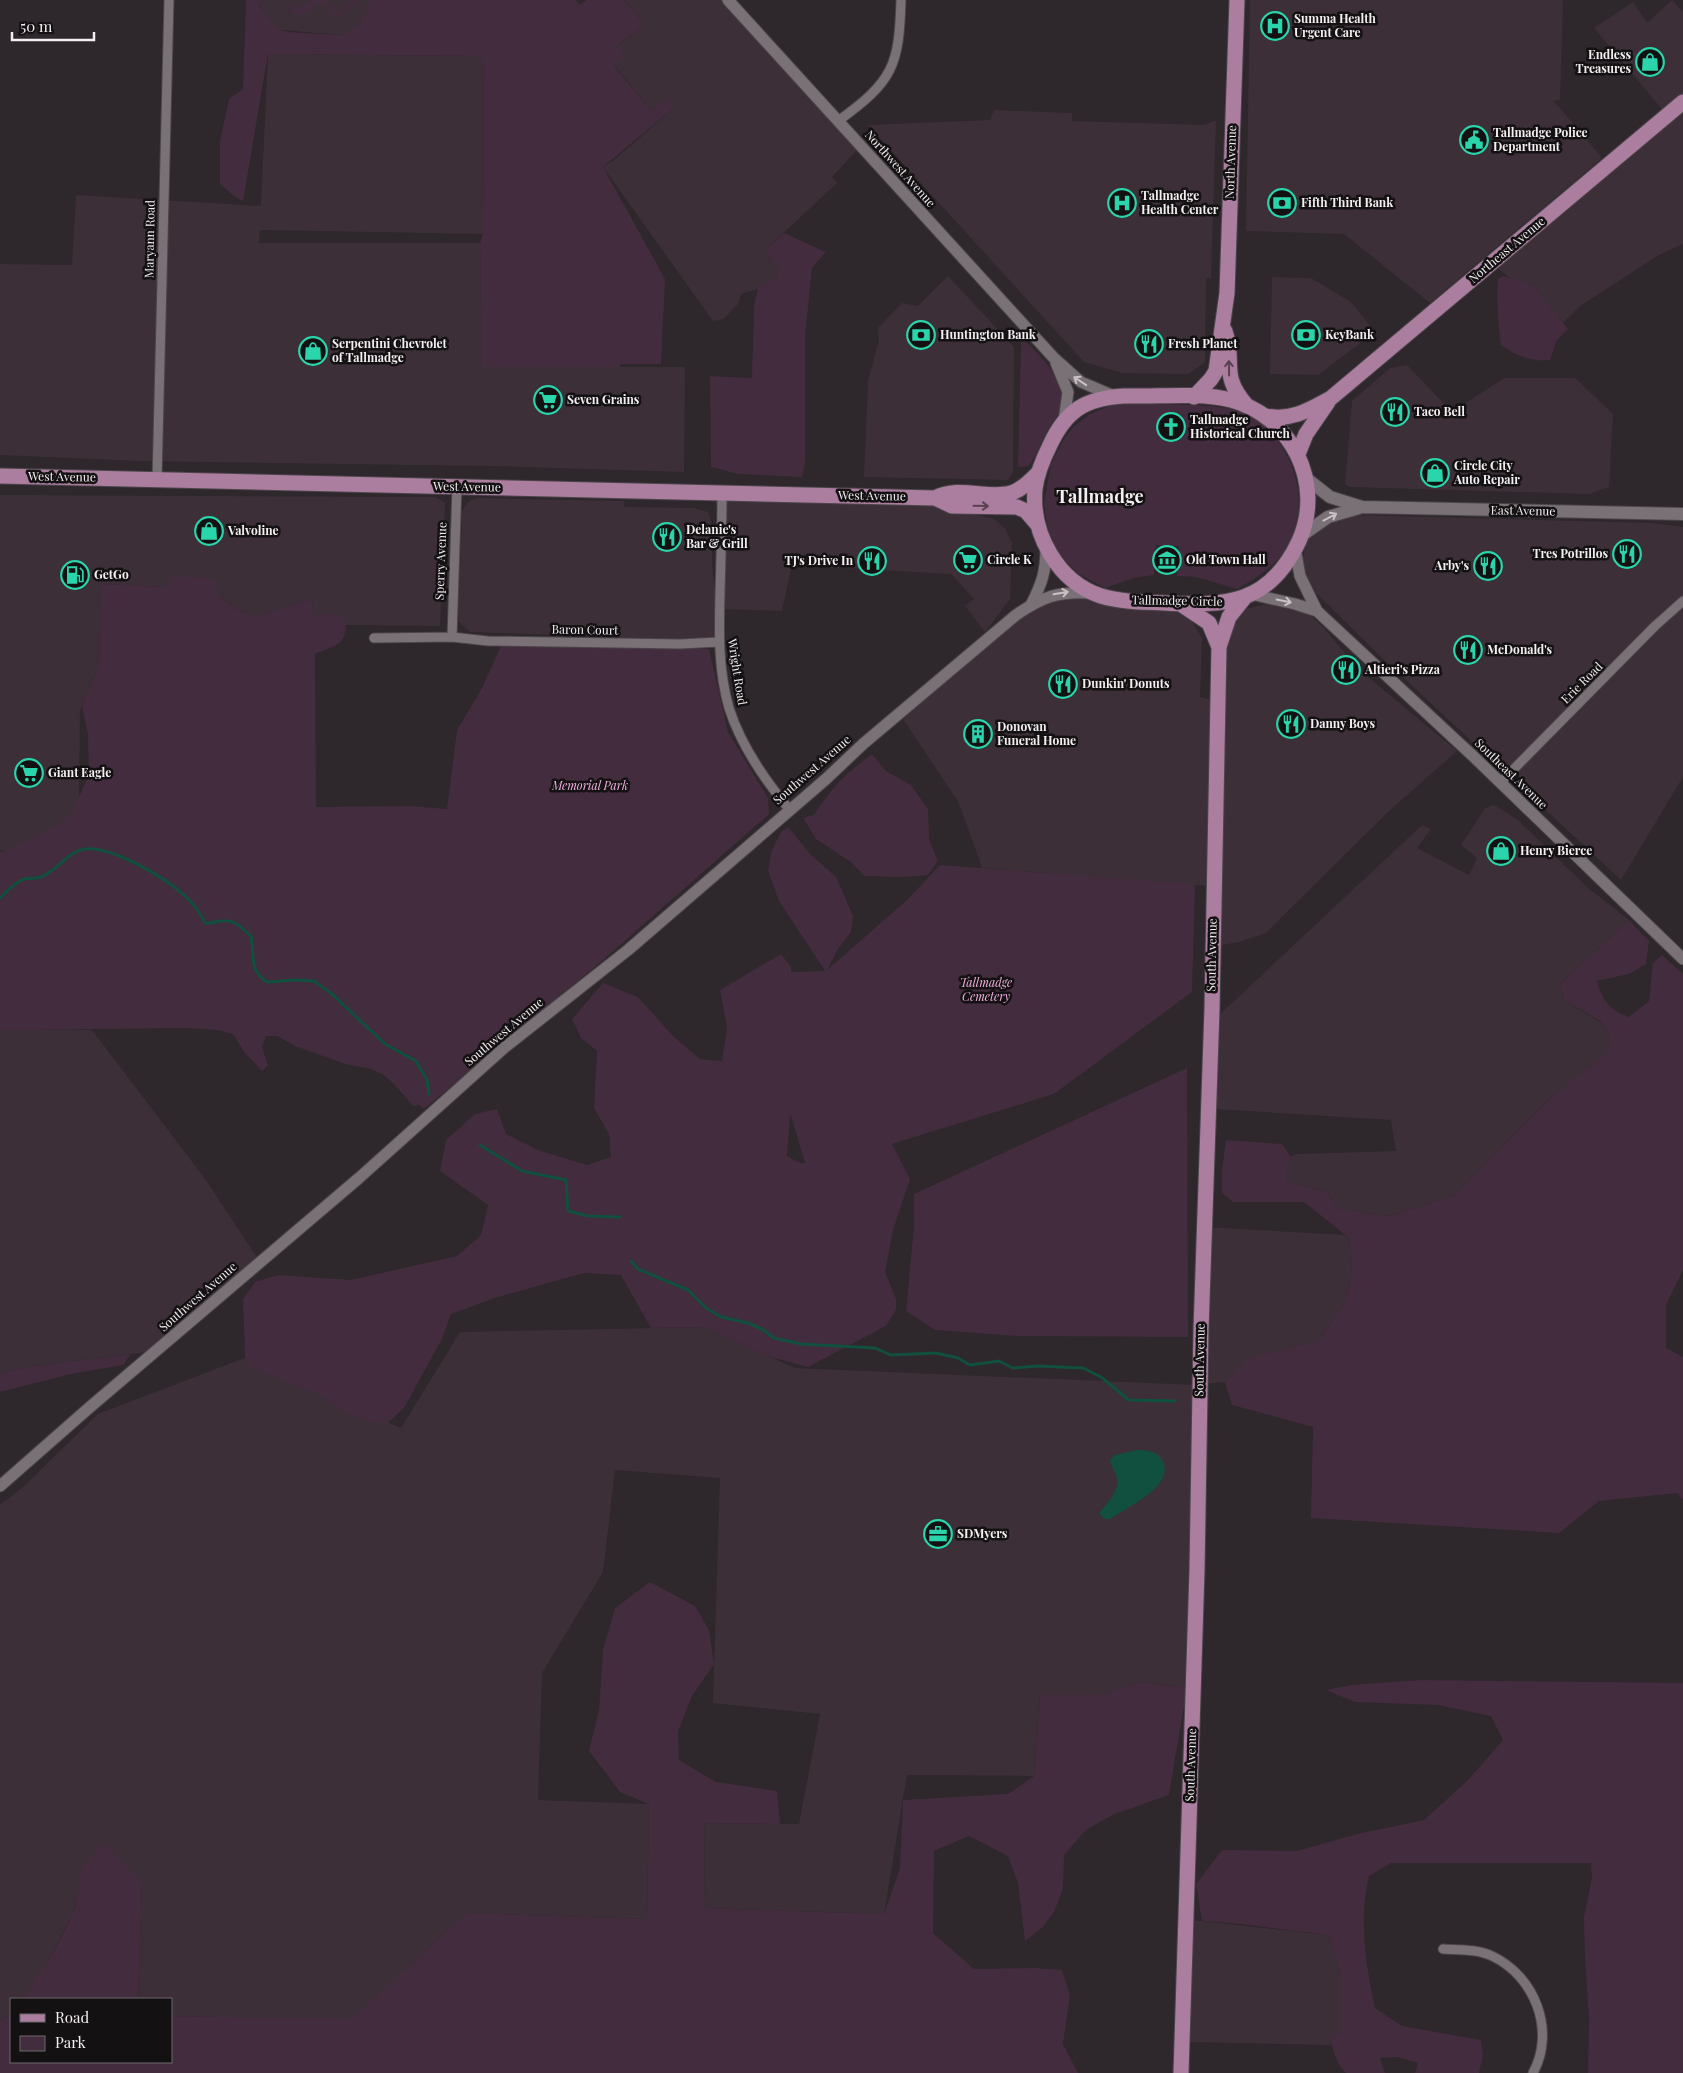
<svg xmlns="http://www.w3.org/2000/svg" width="1683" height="2073" viewBox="0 0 1683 2073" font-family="'Playfair Display',serif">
<rect width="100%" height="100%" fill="#2e272c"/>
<path fill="#3c2f38" d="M265,0H465L341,35L281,30L271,21L259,5Z
M624,0H723L858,149L832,177L837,183L764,251L779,267L776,277L757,289L741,294L738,304L723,319L713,321L603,167L614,160L675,107L652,111L614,65L616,47L645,25Z
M1250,0H1563L1560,100L1554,101L1602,158L1430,303L1344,234L1246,231Z
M1672,0L1683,12V98L1665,113L1594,28L1633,2L1647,23Z
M268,54L476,56L484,62L483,234L260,230L259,243H480L482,367H685L684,472L490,466L140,461L0,455V264L72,265L76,195L261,206Z
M994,110L1072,113V121L1204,125L1216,120L1211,278H1206L1205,362L1189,374L1122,373L1084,362L868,125L990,120Z
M1683,110V244L1659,255L1580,306L1563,323L1534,285L1509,278L1498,268Z
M948,276L1014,347L1013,472L1008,480L864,477L868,381L879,340L878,328L902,303L918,306Z
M1272,277L1311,278L1351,302L1375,332L1318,375L1270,374Z
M1407,365L1452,412L1504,378H1575L1613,414L1609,487L1589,494L1350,487L1345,484L1352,401L1390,368Z
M722,493L905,497L994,519L1005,528L1012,543L1010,599L985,632L965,606L974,599L951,574L792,565L782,611L720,609Z
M0,495L435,497L445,503L440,626L346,625V618L314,616L312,599L256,616L237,610L217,593L214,579L165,587L101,584L100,663L80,711L79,801L69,825L13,850H0Z
M477,498L624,501V507L694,508L708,512L712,524V563L719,642L618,643V637L470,632L458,621L462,512L465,506L471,500Z
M1357,515L1651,523L1683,527V777L1621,880L1379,655L1316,593L1306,576L1302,562L1306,542L1317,529L1335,517Z
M1092,596L1187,614L1202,638L1200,697L1211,700L1209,886L982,868L959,803L903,719L1013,623L1052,597Z
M1267,604L1309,614L1324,628L1350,659L1367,676L1457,751L1388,812L1266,933L1239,942L1217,946L1227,632L1240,610Z
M1494,805L1518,820L1587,887L1629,920L1560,984L1564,1000L1602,1023L1611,1040L1606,1054L1550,1098L1455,1195L1389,1216L1340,1209L1327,1192L1286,1181L1291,1157L1296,1154L1396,1151L1391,1120L1216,1109L1218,1016L1422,825L1431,829L1417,848L1469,875L1477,858L1461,845L1485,808Z
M28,1029L92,1030L206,1180L260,1262L156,1351L25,1367L0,1374V1030Z
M1207,1227L1345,1235L1349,1238L1352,1269L1347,1299L1318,1341L1250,1358L1225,1382L1204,1384Z
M705,1327L795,1368L1196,1385L1187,1688L1141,1682L1099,1695H1040L1034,1776L907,1775L884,1914L705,1908L704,1823L799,1824L820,1714L713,1703L720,1478L615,1470L603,1572L542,1673L538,1800L649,1804L647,1919L466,1913L352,2020L171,2016V1999H138L142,1882L81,1874L79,1891L73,1913L42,1973L22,1999H11V2013L0,2022V1505L24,1486L98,1414L247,1357L401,1428L460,1332Z
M1191,1920L1329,1935L1341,1975V2032L1331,2035V2045L1186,2042Z"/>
<path fill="#432c3d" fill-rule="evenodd" d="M246,0H265L259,5L271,21L281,30L289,32L341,35L358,25L367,12L365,7L373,0H576L580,5L586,0H624L645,25L617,46L625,56L614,66L652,111L667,98L675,107L603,167L665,279L661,364H620V367H482L480,243L483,234L484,62L476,56L268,54L243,201L235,197L220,184V141L229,99L243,89Z
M312,0H326L339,13L353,0H359L342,15H329L328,4H314L313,8L306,14H294L290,11L292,6L296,5L304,7Z
M784,233L826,252L812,268L805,337V462L802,477L738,474L711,467L710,376L752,378L754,306L758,288L776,277L779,268L764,251Z
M1503,276L1534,285L1568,329L1557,340L1550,360C1532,362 1516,356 1501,345C1498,323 1496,302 1498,279Z
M1018,333C1036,353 1073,382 1061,412C1058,417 1052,422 1049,428C1042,440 1038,453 1029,466L1018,467L1021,343L1013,335Z
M1115,404C1145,405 1223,401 1247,414C1296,440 1317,512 1280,557C1268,571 1253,580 1237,589L1196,577L1177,576L1179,546L1156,545L1154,575L1134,578L1105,588L1079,574L1056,552L1047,525L1044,503L1051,464L1064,439L1073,427L1090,414Z
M172,576L215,579L217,593L237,610L256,616L312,599L314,616L331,613L346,618C347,645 338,645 315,654L316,807L411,806L447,809L457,730L481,690L501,646L684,648L709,649L728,732L768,798L769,814L603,960L424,1109L419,1105L413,1106L392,1082L382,1074L371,1069L345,1064L295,1046L277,1036H266L262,1047L268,1065L262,1071L245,1053L233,1034L217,1030L189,1028L0,1030V852L30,840L70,816L89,775L88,735L82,706L100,663L101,584L165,587Z
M872,754L886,771L911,785L928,809L929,839L938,861L928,875L903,877L864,876L852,863L816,839L803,818L814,815C831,788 846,773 872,754Z
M788,827L812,856L836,877L853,916L851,932L838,949L827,970L907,900L940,865L1195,884L1192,992L1054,1094L892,1144L910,1179L893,1230L885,1272L896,1299V1310L886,1326L808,1367L767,1356L705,1327L651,1328L621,1275L584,1273L495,1298L451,1314L442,1339L404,1408L389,1422H375L346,1413L320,1395L248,1366L245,1356L243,1299L255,1282L278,1275L351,1280L457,1256L481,1235L488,1205L440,1171L446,1140L475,1114L497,1109L506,1134L538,1150L587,1165L611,1157L609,1134L594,1108L597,1051L581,1038L572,1019L603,983L638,997L673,1036L700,1059L722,1061L727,1028L720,990L781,954L791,967V972L825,971L779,901L768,871L771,852L781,832ZM790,1116H791L805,1163H800L787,1156Z
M1629,920L1649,941L1646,964L1629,974L1597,981C1602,1000 1611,1011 1629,1017L1649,1001L1653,963L1662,955L1683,974V1270L1666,1305V1348L1683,1357V1500L1677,1493L1599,1501L1559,1533L1311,1518L1313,1427L1232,1405L1225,1382L1249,1358L1318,1341L1347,1299L1352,1269L1349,1238L1304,1202H1233L1222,1193V1170L1226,1140L1282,1144L1291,1157L1286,1181L1327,1192L1340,1209L1389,1216L1455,1195L1550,1098L1605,1054L1611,1040L1602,1022L1564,1000L1560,984Z
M1187,1068L1188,1337L1018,1336L935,1330L906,1311L914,1226V1194Z
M131,1354L123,1365L71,1374L0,1392V1374L25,1367Z
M650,1582L695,1606L709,1630L714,1664L692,1696L678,1731L679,1760L716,1782L777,1791L780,1824L704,1823L705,1908L884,1914L900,1868L903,1800L1008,1794L1034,1776L1040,1695H1099L1141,1682L1187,1688L1169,1795L1112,1815L1086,1830L1064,1855L1063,1889L1054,1912L1043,1927L1025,1941L1018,1883L1008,1856L969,1836L934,1851L933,1933L974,1969L1036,1968L1062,1970L1070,1995L1063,2044L1078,2073H0V2022L11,2013V2062H171V2016L352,2019L466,1913L647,1919L649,1804L620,1792L589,1751L599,1710L603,1650L615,1608Z
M1421,1680L1683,1683V2073H1588L1589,2019L1585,1961L1584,1917L1592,1877L1591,1863H1391L1369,1876C1358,1920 1366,1965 1375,2008L1402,2026L1481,2040L1483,2055L1479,2073H1415L1418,2063L1397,2057L1380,2058L1385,2073H1346C1336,2063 1331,2049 1331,2035L1341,2032V1975L1329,1935L1240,1924L1202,1921L1196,1884L1222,1850L1297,1851L1357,1834L1424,1820L1467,1781L1503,1740L1491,1716L1437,1705L1355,1702L1326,1690L1351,1685Z
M105,1843L142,1882L138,1999H22C42,1973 58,1945 72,1915C79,1901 77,1886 81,1874C85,1861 96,1852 105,1843Z"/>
<path fill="#114f3f" d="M1137,1450C1148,1450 1158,1451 1163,1462C1175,1486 1126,1508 1110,1519H1105L1100,1515V1512C1107,1504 1119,1490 1117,1479C1116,1472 1111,1467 1110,1460L1115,1455Z"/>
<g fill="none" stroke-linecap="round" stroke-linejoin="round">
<path stroke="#114f3f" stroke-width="3" d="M0,898C7,892 16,881 24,879C30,878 38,879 43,876C58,870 68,851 85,849C112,846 164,877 184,895C193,903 200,912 205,923C211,924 215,921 222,921C234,919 242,928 251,936C255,956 248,969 267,982L295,980L314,981L332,994L385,1044L416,1061L427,1080L429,1094
M480,1145L522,1171L566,1180L568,1211L588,1216L620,1217
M631,1261L638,1269L688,1290L706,1308L721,1317L748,1323L762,1329L774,1338L801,1344L875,1348L891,1355L936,1353L958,1358L970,1365L999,1361L1013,1368L1037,1366L1083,1368L1101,1377L1129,1400L1175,1401"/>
<defs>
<path id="minor" d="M838,121C893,81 899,67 901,0
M157,479L169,0
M722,493C722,526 721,559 720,592C719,631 718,670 729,708C741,746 764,779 789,809
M452,637L457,486
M374,638L452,637L488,641L680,644L719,642
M1500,783L1655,626L1683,601
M1443,1949C1459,1950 1477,1949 1492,1956C1535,1976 1556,2031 1533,2073"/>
<path id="tertiary" d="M728,0L1053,357L1081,382L1114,396
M1056,363L1068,392L1064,421
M1295,548L1300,576L1317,611
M1251,594L1295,604L1317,611L1474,757L1683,959
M1031,605C1042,583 1046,572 1046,547
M0,1486L90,1407L359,1178L504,1048L628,950L826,779L863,744L1016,615C1042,597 1058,591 1090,593"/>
<path id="secondary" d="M1306,478L1330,497L1362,507L1683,514
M1301,536L1328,517L1359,508"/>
<path id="primary" d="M1225,331C1236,364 1219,374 1247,406
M1124,396C1157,397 1199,392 1231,400C1291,416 1325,483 1299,541C1269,605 1226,606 1164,603C1143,602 1121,602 1101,596C1058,582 1031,534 1035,489C1037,473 1043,459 1050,445C1066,410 1086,398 1124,396Z
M1194,397L1211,379L1216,371L1227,293L1237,0
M1266,416C1292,421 1309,410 1331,398L1683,102
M1298,454L1306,434L1328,402
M0,476L935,498C959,485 988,500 1011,493C1022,490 1031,480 1039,472
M935,498L952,506L1017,507L1026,511L1038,525
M1182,605L1209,623L1219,647
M1181,2073L1197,1570L1201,1330L1212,1009L1219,647L1229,617L1245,597"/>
</defs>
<use href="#minor" stroke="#4b454a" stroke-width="11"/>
<use href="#tertiary" stroke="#4b454a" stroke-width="13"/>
<use href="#secondary" stroke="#4b454a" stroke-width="14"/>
<use href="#primary" stroke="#4b454a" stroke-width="17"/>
<use href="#minor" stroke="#7a7177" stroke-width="9"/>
<use href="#tertiary" stroke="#7a7177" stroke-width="11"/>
<use href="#secondary" stroke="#7a7177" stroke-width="12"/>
<use href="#primary" stroke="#ab7d9f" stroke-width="15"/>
</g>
<defs><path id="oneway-shaft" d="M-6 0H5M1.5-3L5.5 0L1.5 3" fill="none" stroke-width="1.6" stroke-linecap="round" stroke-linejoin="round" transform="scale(1.25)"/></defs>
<g stroke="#584252">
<use href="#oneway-shaft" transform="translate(1229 368) rotate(-91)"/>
<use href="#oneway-shaft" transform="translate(981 506) rotate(1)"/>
</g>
<g stroke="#c9c2c6">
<use href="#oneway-shaft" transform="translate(1080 381) rotate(-146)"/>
<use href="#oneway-shaft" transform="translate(1330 517) rotate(-28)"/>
<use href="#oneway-shaft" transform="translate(1061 593) rotate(-10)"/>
<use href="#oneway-shaft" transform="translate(1284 601) rotate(11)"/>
</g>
<defs>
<symbol id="hospital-ring" viewBox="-11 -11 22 22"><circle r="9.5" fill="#141113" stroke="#2ad5ac" stroke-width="1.5"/><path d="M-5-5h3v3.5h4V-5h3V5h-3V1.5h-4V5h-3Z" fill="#2ad5ac"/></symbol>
<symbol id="shop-ring" viewBox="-11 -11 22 22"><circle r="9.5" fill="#141113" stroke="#2ad5ac" stroke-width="1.5"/><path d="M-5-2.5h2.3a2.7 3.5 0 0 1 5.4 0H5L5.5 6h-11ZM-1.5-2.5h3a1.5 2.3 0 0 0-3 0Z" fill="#2ad5ac"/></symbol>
<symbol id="civic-ring" viewBox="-11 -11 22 22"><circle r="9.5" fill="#141113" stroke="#2ad5ac" stroke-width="1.5"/><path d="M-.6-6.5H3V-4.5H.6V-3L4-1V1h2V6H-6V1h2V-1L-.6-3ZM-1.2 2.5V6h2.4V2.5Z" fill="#2ad5ac"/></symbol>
<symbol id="bank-ring" viewBox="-11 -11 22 22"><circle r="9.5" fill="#141113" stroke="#2ad5ac" stroke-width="1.5"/><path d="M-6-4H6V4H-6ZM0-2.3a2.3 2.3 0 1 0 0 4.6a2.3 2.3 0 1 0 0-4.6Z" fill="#2ad5ac"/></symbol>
<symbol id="restaurant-ring" viewBox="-11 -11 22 22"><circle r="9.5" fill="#141113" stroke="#2ad5ac" stroke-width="1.5"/><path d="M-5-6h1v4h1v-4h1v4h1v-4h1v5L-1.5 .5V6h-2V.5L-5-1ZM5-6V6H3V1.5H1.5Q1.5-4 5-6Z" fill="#2ad5ac"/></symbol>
<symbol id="supermarket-ring" viewBox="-11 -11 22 22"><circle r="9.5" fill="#141113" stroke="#2ad5ac" stroke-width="1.5"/><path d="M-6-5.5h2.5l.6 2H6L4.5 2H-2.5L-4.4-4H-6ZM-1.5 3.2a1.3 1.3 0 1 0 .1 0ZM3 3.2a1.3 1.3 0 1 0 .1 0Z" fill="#2ad5ac"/></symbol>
<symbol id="church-ring" viewBox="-11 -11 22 22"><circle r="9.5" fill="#141113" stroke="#2ad5ac" stroke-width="1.5"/><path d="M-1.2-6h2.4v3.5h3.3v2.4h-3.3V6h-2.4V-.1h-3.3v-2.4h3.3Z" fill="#2ad5ac"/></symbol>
<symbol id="museum-ring" viewBox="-11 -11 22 22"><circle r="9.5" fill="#141113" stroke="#2ad5ac" stroke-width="1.5"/><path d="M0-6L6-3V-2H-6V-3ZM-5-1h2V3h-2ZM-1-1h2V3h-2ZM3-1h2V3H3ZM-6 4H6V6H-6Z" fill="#2ad5ac"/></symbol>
<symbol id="fuel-ring" viewBox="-11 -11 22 22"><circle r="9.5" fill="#141113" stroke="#2ad5ac" stroke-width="1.5"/><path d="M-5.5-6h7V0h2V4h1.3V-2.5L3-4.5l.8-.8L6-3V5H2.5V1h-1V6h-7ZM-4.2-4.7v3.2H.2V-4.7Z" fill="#2ad5ac"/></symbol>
<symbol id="building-ring" viewBox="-11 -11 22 22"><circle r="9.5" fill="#141113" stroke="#2ad5ac" stroke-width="1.5"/><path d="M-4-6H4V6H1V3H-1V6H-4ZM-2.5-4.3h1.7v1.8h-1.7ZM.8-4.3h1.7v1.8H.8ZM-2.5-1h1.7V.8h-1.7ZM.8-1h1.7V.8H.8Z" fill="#2ad5ac"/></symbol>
<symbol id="office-ring" viewBox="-11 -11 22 22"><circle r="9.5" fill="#141113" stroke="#2ad5ac" stroke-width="1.5"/><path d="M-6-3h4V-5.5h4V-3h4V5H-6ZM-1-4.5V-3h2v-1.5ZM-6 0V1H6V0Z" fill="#2ad5ac"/></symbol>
</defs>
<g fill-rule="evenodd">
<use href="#hospital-ring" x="1259" y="10" width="32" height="32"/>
<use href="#shop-ring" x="1634" y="46" width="32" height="32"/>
<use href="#civic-ring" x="1458" y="124" width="32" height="32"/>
<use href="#hospital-ring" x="1106" y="187" width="32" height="32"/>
<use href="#bank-ring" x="1266" y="187" width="32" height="32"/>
<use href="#bank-ring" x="905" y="319" width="32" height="32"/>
<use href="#bank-ring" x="1290" y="319" width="32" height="32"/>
<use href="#restaurant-ring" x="1133" y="328" width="32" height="32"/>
<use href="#shop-ring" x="297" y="335" width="32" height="32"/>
<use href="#supermarket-ring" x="532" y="384" width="32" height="32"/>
<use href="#restaurant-ring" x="1379" y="396" width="32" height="32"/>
<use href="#church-ring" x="1155" y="411" width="32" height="32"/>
<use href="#shop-ring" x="1419" y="457" width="32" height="32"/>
<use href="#shop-ring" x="193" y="515" width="32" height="32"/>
<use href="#restaurant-ring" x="651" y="521" width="32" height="32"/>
<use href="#restaurant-ring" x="1611" y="538" width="32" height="32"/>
<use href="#supermarket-ring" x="952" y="544" width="32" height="32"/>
<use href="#museum-ring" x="1151" y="544" width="32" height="32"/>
<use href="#restaurant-ring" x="856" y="545" width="32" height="32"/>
<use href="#restaurant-ring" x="1472" y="550" width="32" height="32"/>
<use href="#fuel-ring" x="59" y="559" width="32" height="32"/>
<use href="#restaurant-ring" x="1452" y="634" width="32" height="32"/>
<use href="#restaurant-ring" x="1330" y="654" width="32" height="32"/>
<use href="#restaurant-ring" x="1047" y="668" width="32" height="32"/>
<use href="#restaurant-ring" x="1275" y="708" width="32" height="32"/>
<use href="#building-ring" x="962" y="718" width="32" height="32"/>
<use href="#supermarket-ring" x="13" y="757" width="32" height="32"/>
<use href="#shop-ring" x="1485" y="835" width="32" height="32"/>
<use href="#office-ring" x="922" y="1518" width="32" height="32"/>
</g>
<g text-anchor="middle" stroke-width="5" stroke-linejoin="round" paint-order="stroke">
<g font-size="12" font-weight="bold" fill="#f3eef1" stroke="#141113" text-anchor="start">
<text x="1294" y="23">Summa Health<tspan x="1294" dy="14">Urgent Care</tspan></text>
<text x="1631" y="59" text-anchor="end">Endless<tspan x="1631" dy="14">Treasures</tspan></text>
<text x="1493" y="137">Tallmadge Police<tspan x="1493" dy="14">Department</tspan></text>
<text x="1141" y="200">Tallmadge<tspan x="1141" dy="14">Health Center</tspan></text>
<text x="1301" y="207">Fifth Third Bank</text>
<text x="940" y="339">Huntington Bank</text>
<text x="1325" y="339">KeyBank</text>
<text x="332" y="348">Serpentini Chevrolet<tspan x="332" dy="14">of Tallmadge</tspan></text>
<text x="1168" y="348">Fresh Planet</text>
<text x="567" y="404">Seven Grains</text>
<text x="1414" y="416">Taco Bell</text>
<text x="1190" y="424">Tallmadge<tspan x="1190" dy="14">Historical Church</tspan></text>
<text x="1454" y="470">Circle City<tspan x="1454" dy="14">Auto Repair</tspan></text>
<text x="686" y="534">Delanie's<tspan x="686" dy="14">Bar &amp; Grill</tspan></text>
<text x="228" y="535">Valvoline</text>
<text x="1608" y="558" text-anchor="end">Tres Potrillos</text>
<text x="987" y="564">Circle K</text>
<text x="1186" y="564">Old Town Hall</text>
<text x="853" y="565" text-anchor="end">TJ's Drive In</text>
<text x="1469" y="570" text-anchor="end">Arby's</text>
<text x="94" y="579">GetGo</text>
<text x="1487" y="654">McDonald's</text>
<text x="1365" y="674">Altieri's Pizza</text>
<text x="1082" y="688">Dunkin' Donuts</text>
<text x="1310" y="728">Danny Boys</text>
<text x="997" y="731">Donovan<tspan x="997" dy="14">Funeral Home</tspan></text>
<text x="48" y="777">Giant Eagle</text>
<text x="1520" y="855">Henry Bierce</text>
<text x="957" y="1538">SDMyers</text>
</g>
<g font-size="12" fill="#f3eef1" stroke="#141113">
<text transform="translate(1231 162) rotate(-88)" y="4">North Avenue</text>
<text transform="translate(900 169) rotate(48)" y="4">Northwest Avenue</text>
<text transform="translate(150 239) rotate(-89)" y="4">Maryann Road</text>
<text transform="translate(1507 250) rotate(-40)" y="4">Northeast Avenue</text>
<text transform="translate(62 477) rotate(1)" y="4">West Avenue</text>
<text transform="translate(467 487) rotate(1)" y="4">West Avenue</text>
<text transform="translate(872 496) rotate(1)" y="4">West Avenue</text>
<text transform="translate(1523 511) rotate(1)" y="4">East Avenue</text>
<text transform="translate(441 561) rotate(-88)" y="4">Sperry Avenue</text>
<text transform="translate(1177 601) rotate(1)" y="4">Tallmadge Circle</text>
<text transform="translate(585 630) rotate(1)" y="4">Baron Court</text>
<text transform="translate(737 672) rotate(81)" y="4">Wright Road</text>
<text transform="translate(1582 683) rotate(-45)" y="4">Erie Road</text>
<text transform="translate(812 770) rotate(-41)" y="4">Southwest Avenue</text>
<text transform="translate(1511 774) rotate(44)" y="4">Southeast Avenue</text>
<text transform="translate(1212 955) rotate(-89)" y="4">South Avenue</text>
<text transform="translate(504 1032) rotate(-40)" y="4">Southwest Avenue</text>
<text transform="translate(198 1297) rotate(-41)" y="4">Southwest Avenue</text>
<text transform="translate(1200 1360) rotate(-89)" y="4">South Avenue</text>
<text transform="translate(1191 1765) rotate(-88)" y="4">South Avenue</text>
</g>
<g font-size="12" font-style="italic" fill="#efaede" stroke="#141113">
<text x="590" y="790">Memorial Park</text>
<text x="986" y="987">Tallmadge<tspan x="986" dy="14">Cemetery</tspan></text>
</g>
<g font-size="18" font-weight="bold" fill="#f3eef1" stroke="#141113">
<text x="1100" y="503">Tallmadge</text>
</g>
</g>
<rect x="10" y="1998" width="162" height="65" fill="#141113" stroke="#6d696c"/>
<rect x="20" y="2014" width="25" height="8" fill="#ab7d9f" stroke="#6d696c"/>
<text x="55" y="2023" font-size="15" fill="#f3eef1">Road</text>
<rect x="20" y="2036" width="25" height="15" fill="#432c3d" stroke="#6d696c"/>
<text x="55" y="2048" font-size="15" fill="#f3eef1">Park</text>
<path d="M12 32v8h82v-8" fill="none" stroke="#f3eef1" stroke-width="2.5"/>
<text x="20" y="32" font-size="15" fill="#f3eef1" stroke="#141113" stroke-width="4" paint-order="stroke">50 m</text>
</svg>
